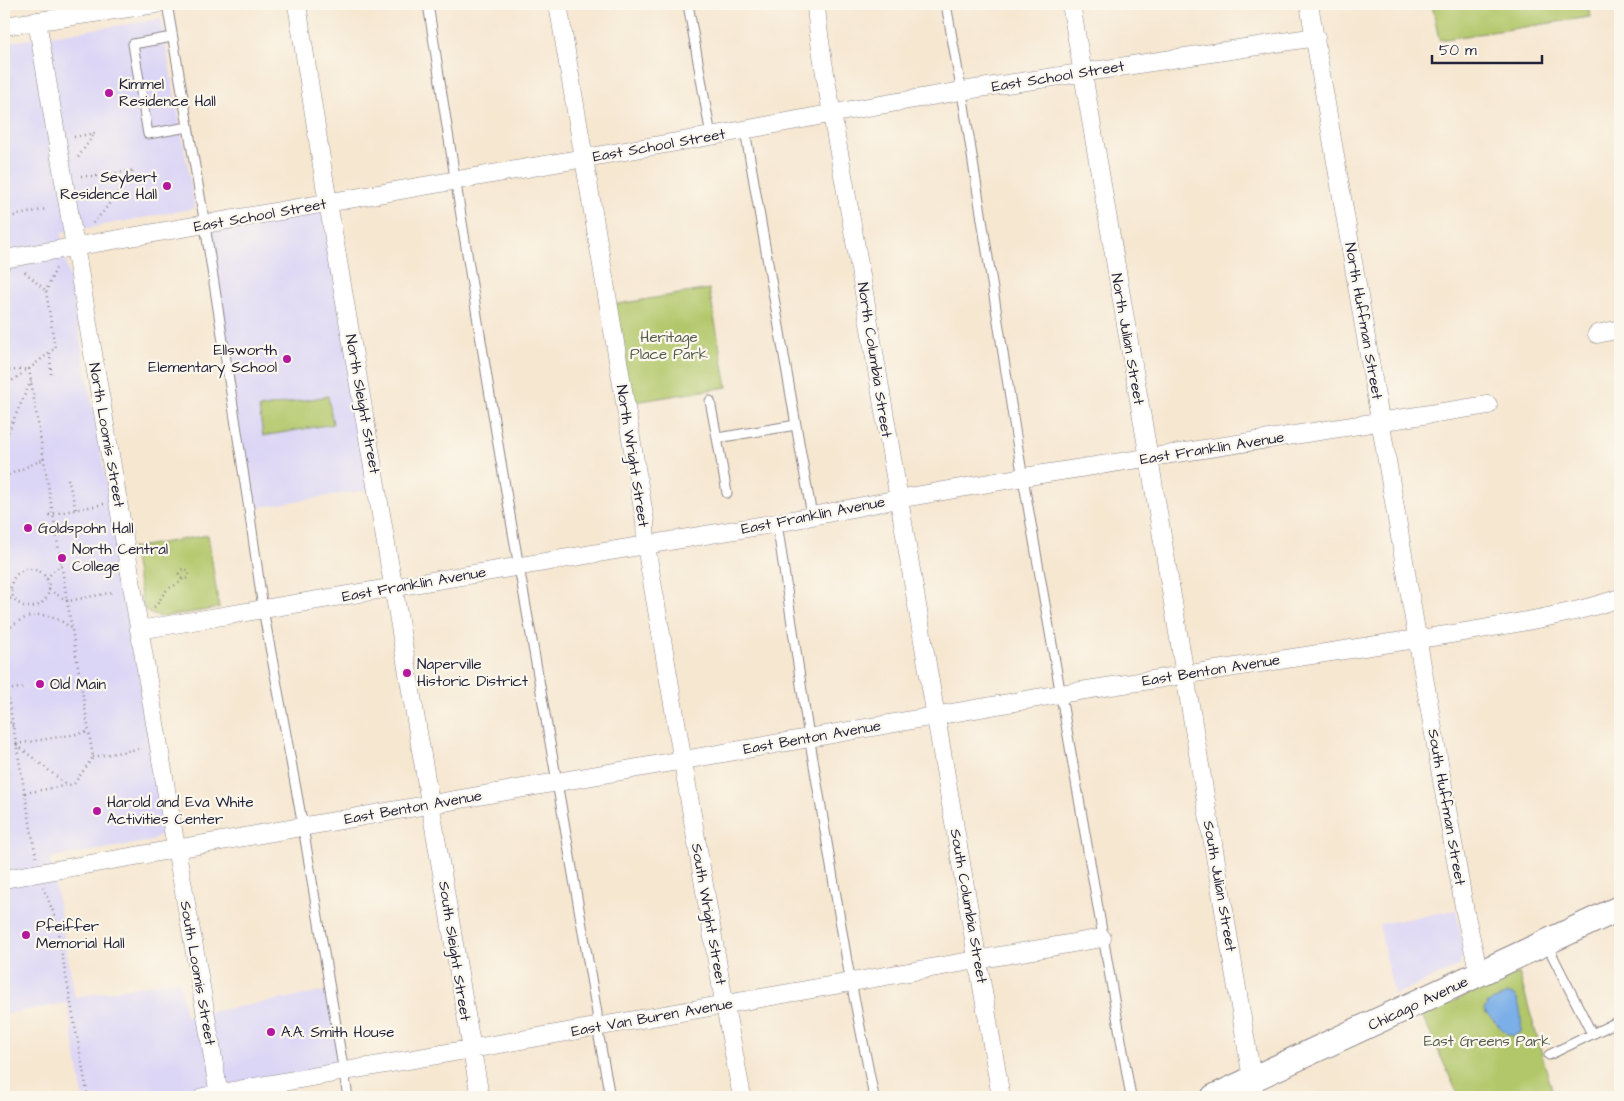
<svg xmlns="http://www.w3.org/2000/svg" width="1624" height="1101" viewBox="0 0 1624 1101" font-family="'Architects Daughter',sans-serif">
<rect width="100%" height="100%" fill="#fbf7ec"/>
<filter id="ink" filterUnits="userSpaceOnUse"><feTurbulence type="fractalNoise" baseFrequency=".02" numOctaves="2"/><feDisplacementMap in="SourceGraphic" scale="10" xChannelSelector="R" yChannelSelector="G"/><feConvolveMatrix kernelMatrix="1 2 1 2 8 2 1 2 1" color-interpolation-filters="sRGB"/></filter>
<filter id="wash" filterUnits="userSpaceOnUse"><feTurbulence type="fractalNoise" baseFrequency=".0096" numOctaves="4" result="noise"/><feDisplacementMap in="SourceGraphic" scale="20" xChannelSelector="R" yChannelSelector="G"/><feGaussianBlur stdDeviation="1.12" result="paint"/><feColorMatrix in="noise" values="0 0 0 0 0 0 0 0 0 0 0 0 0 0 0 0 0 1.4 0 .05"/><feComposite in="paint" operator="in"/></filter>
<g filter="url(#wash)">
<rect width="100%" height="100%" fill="#f6e7d1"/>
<path fill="#dcd6f6" d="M161,19L195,208L61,233L111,508L165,825L160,835L152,841L50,858L75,997L179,980L186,1016L328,991L341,1070L199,1097H83L67,1003L4,1014V43Z
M322,210L372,489L249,509L205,229Z
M1456,910L1464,950L1459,966L1394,995L1379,924Z"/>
<path fill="#b2c76b" stroke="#6a7453" d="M1432,4H1588L1590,17L1439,40Z
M709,289L727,387L629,403L612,305Z
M328,396L333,424L263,436L259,408Z
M208,535L219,608L162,617L148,613L143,606L132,548Z
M1519,973L1554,1097H1459L1422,1015Z"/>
<path fill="#7cafe8" stroke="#4f6892" d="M1508,994L1514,995C1521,1003 1522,1021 1521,1032L1513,1036L1506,1033L1486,1013L1484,1010L1488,1003Z"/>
</g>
<g filter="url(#ink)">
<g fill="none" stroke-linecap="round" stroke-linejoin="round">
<defs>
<path id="lane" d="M167,4L205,225L249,509L263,609L303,827L348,1097
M428,4C457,192 486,380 519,567C545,716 572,864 597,1013V1026L610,1097
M688,4L711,136
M946,4L964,105L1019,455L1131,1097
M172,37L133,44L148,134L188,127
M745,130L796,425
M710,401L717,438
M727,493L717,438L796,425L812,516
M777,523L806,718L848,967L874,1097
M1546,943L1592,1034
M1549,1055L1619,1021"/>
<path id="street" d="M297,4L325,185L480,1097
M558,4L645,521L646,546L722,990L742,1097
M816,4C818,41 826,77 832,114C844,182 857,249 868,317C910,577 958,837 1001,1097
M1071,4L1151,470L1255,1097
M1309,4L1420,654L1465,912L1479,974
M37,21C81,277 123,533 166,789C183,892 204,994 219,1097
M4,26L156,4
M4,259L711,136L851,110L961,91L1316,37
M1597,334L1620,329
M139,630L777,523L898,499L1023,477L1488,405
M4,879L1060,694L1403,641C1437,637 1471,631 1505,625C1544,618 1582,611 1620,598
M203,1097L243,1089L1102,938"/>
<path id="secondary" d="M1214,1097L1620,908"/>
</defs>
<use href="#lane" stroke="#8c8486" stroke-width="11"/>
<use href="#street" stroke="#8c8486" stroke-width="19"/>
<use href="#secondary" stroke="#8c8486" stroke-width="27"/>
<path stroke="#8c8486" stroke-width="2.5" stroke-dasharray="1 4" stroke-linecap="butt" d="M74,137L95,133L77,159
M81,176H98L134,170L103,212L90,226
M4,218L46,209
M25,272L46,291
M50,353L51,374
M4,371L29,369L93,757L74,784L25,793
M4,386L29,369L55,348L46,291L57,266
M4,441L31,381
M4,477L44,459
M68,479L76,510
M49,515L104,504
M11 588a19 19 0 1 1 38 0a19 19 0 1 1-38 0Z
M179 574a5 5 0 1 1 10 0a5 5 0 1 1-10 0Z
M47,579L53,571L62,565
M4,584L11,589
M49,590L68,601L114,592
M4,607L12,596
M154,607C160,603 161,595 167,590C172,585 179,586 183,578
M4,634C17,619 35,610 54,618C61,620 66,625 72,628
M4,674L36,857
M55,682L80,678
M7,690L25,687
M4,714L13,726L4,728
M16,744L89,732
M17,745L67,785
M93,757L138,749
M43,887L55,916L88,1097"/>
<use href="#lane" stroke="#fff" stroke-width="9"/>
<use href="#street" stroke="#fff" stroke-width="18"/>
<use href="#secondary" stroke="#fff" stroke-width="25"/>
</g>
</g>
<g fill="#b5179e" stroke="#fbf7ec" stroke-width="2">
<circle cx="109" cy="93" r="5"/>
<circle cx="167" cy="186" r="5"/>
<circle cx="287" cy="359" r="5"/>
<circle cx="28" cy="528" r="5"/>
<circle cx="62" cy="558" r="5"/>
<circle cx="407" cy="673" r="5"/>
<circle cx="40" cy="684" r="5"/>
<circle cx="97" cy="811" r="5"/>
<circle cx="26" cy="935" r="5"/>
<circle cx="271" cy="1032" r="5"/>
</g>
<g text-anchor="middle" stroke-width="4.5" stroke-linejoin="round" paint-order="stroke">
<g font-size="15" fill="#22223b" stroke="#fbf7ec">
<text transform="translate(1058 76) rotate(-9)" y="5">East School Street</text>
<text transform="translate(659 145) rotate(-10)" y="5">East School Street</text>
<text transform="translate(260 215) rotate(-10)" y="5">East School Street</text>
<text transform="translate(1364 321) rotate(80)" y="5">North Huffman Street</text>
<text transform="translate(1128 339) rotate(80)" y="5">North Julian Street</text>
<text transform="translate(875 360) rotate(81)" y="5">North Columbia Street</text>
<text transform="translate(363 404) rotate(80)" y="5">North Sleight Street</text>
<text transform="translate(107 435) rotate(80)" y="5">North Loomis Street</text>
<text transform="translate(1212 448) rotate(-9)" y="5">East Franklin Avenue</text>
<text transform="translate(633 456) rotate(81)" y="5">North Wright Street</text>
<text transform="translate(813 515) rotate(-11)" y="5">East Franklin Avenue</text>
<text transform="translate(414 584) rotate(-10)" y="5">East Franklin Avenue</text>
<text transform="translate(1211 670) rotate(-9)" y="5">East Benton Avenue</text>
<text transform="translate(812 737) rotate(-10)" y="5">East Benton Avenue</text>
<text transform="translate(413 807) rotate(-10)" y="5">East Benton Avenue</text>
<text transform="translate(1447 807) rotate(80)" y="5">South Huffman Street</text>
<text transform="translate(1220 886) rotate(80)" y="5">South Julian Street</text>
<text transform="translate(969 906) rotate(80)" y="5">South Columbia Street</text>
<text transform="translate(709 914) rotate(80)" y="5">South Wright Street</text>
<text transform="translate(455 951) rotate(81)" y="5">South Sleight Street</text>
<text transform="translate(198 973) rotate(80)" y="5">South Loomis Street</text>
<text transform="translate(1418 1003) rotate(-25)" y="5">Chicago Avenue</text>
<text transform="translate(652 1017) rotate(-10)" y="5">East Van Buren Avenue</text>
</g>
<g font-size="15" fill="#22223b" stroke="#fbf7ec" text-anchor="start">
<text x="119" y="89">Kimmel<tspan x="119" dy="17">Residence Hall</tspan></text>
<text x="157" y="182" text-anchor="end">Seybert<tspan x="157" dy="17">Residence Hall</tspan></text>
<text x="277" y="355" text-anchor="end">Ellsworth<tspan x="277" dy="17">Elementary School</tspan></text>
<text x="38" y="533">Goldspohn Hall</text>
<text x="72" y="554">North Central<tspan x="72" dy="17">College</tspan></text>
<text x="417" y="669">Naperville<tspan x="417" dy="17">Historic District</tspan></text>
<text x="50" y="689">Old Main</text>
<text x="107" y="807">Harold and Eva White<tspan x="107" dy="17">Activities Center</tspan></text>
<text x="36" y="931">Pfeiffer<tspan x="36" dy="17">Memorial Hall</tspan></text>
<text x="281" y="1037">A.A. Smith House</text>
</g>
<g font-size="15" fill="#545c4c" stroke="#fbf7ec">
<text x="669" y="342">Heritage<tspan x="669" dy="17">Place Park</tspan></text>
<text x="1487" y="1046">East Greens Park</text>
</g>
</g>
<rect width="1624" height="1101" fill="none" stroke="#fbf7ec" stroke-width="20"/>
<path d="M1432 55v8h110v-8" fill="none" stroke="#22223b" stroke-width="2.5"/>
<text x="1439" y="55" font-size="15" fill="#22223b" stroke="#fbf7ec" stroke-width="4" paint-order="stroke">50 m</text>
</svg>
